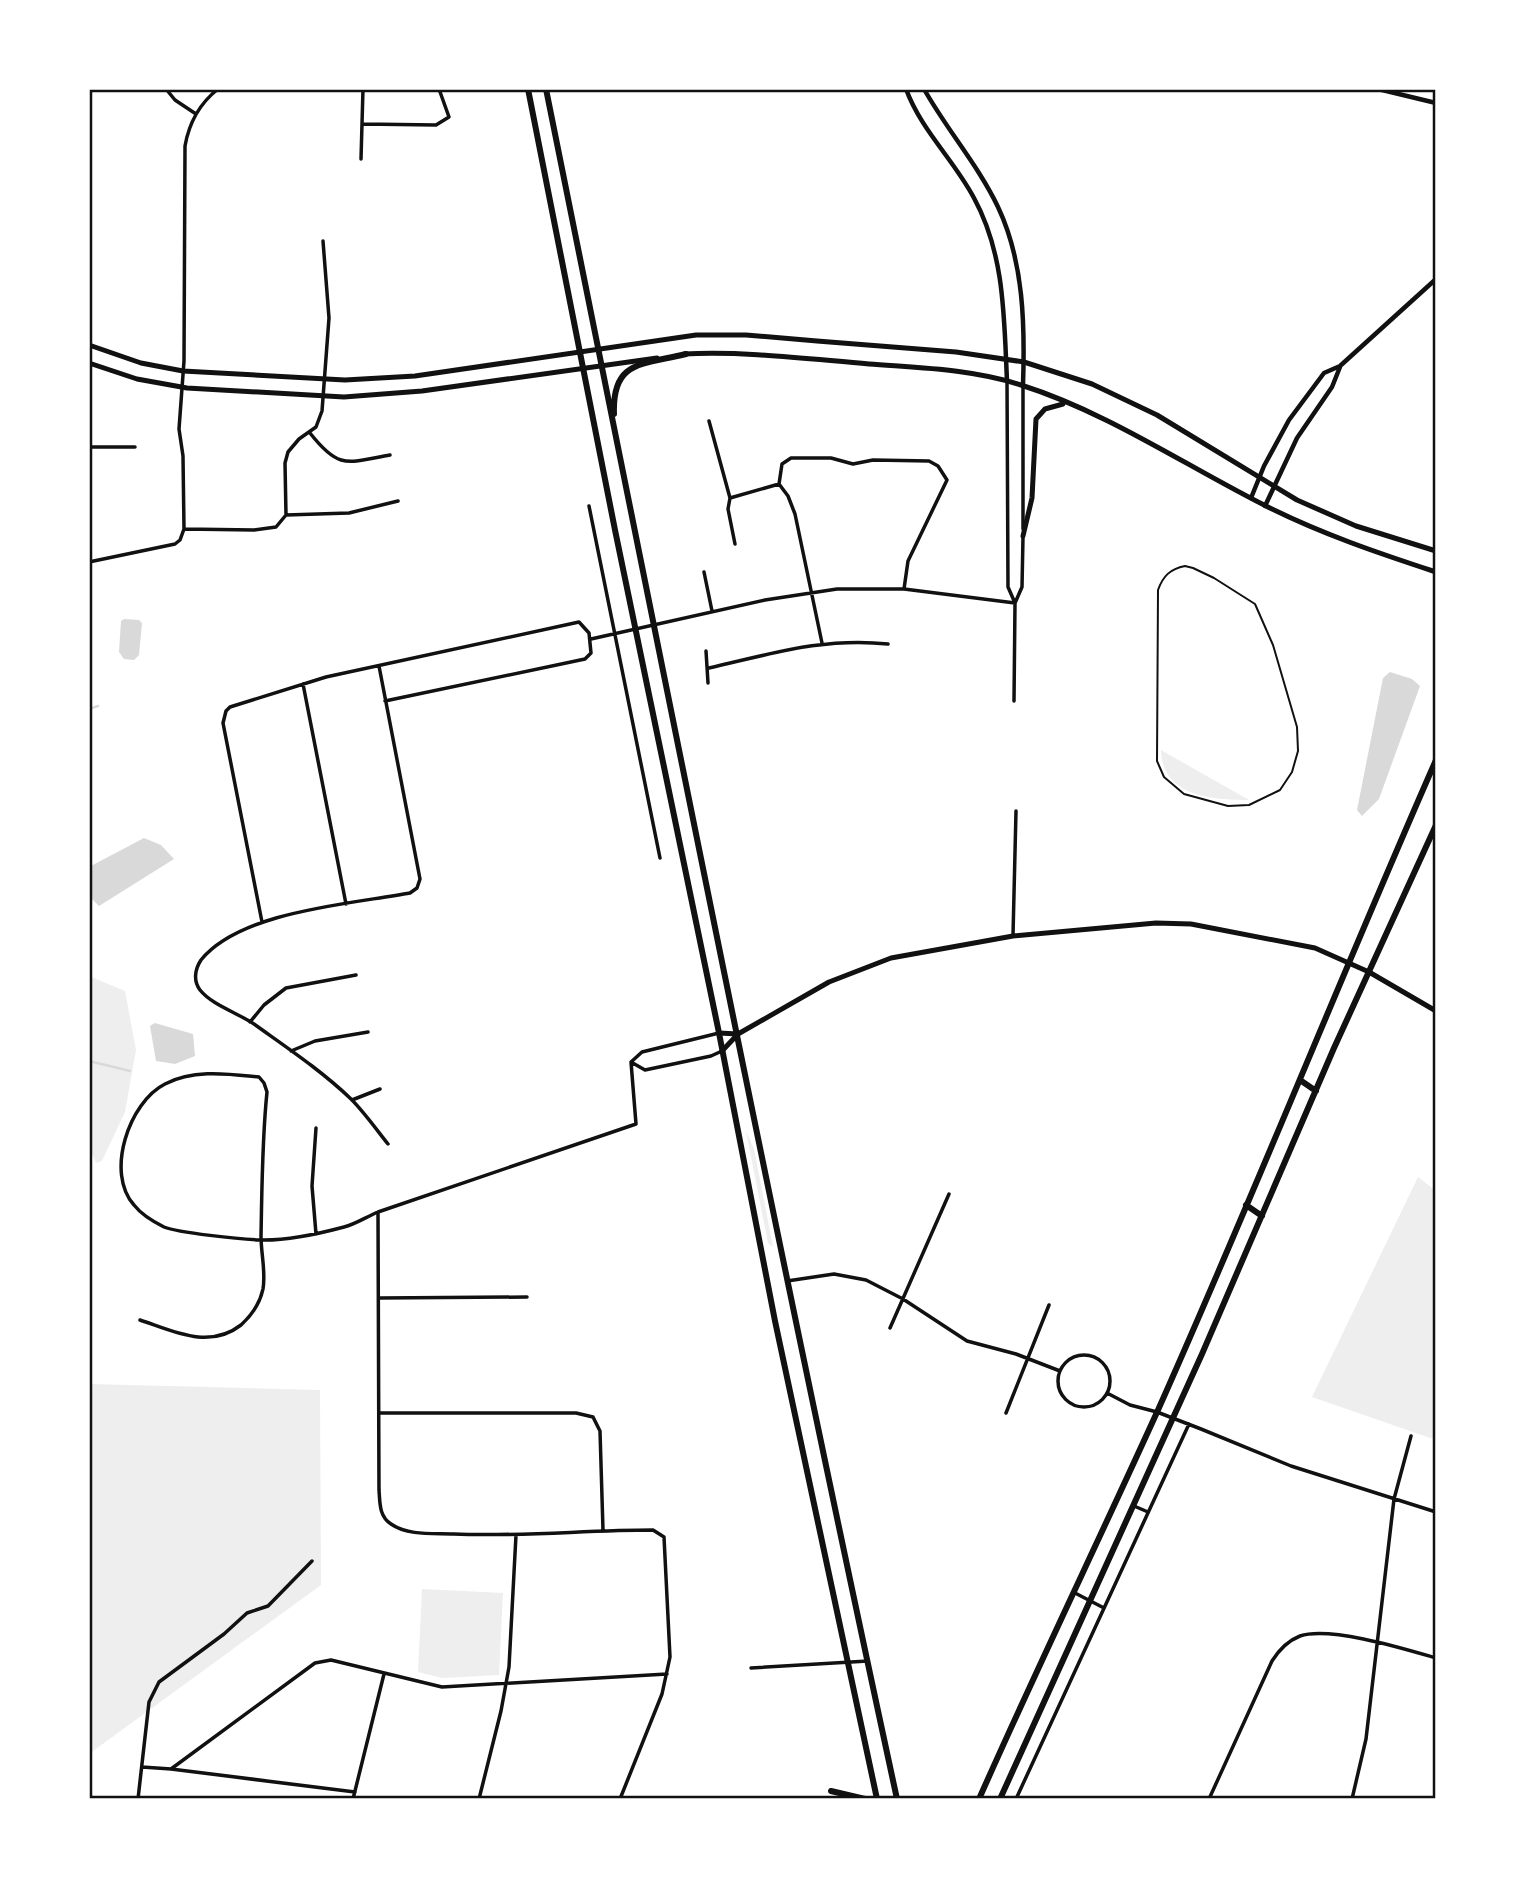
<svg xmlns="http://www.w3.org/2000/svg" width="1525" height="1888" viewBox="0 0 1525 1888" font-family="Cabin,sans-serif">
<rect width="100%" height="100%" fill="#fff"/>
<path fill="#eee" d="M1161,750L1249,800C1213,800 1162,797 1161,750Z
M89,976L125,991L136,1050L125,1112L102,1161L96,1163L89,1146Z
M746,1131L754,1149L773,1247L768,1243Z
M1418,1177L1436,1191V1440L1312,1397Z
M89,1384L320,1390L321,1585L89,1754Z
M422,1589L503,1593L499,1675L442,1678L418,1672Z"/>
<path fill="#d9d9d9" d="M124,619L139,620L142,623L139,655L134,660L124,659L119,652L121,621Z
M1390,672L1412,679L1420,686L1379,799L1362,816L1357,810L1383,678Z
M144,838L161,845L174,859L99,906L89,896V867Z
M155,1023L193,1034L195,1056L175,1064L156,1061L150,1026Z"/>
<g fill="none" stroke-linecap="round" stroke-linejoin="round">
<path stroke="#d9d9d9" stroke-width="2.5" d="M89,709L98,706
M89,1061L130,1071"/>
<path stroke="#111" stroke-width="2" d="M1185,566L1193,568L1214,578L1255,604L1273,645L1297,727L1298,751L1292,772L1280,790L1249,805L1228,806L1184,794L1164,777L1157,761L1158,590C1163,576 1170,569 1185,566Z"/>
<path stroke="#111" stroke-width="3.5" d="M166,89L175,100L196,114
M362,124L436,125L449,117L439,89
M361,159L363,89
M1007,381L1008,587L1015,603
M709,421L730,498
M310,433C339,470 347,463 390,455
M89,447H135
M589,506L660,858
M286,515L285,463L288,452L299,439L316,427L322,411L329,318L323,241
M286,515L349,513L398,501
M184,529L254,530L276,527L286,515
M1023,529V386
M735,544L728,509L730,498L779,484
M89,562L175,544L180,540L184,529L183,456L179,429L184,361L185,146C189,123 199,104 218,89
M704,572L712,611
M591,639L765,600L837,589H904L1015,603
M822,643L795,514L788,496L779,484L782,464L791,458H831L853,464L873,460L929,461L938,466L947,480L908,561L904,589
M706,651L708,683
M379,666L420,879L417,888L410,893C351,904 241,911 201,960C195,969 193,981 200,990C212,1005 238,1013 254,1024C286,1047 322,1071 351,1099C364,1112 376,1129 388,1144
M709,668C771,654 824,637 888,644
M303,684L346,904
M1014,701L1015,603L1022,587L1023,537
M262,922L223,723L226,711L230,707L326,677L579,622L589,633L591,653L585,659L385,701
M1013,935L1016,811
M250,1022L264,1005L286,988L356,975
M719,1033L642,1052L631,1062L645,1070L711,1056L722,1051
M291,1051L315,1041L368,1032
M352,1100L380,1089
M316,1128L312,1186L316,1234
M378,1212L379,1490C380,1503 379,1516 391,1524C408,1536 434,1533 454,1534C520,1537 586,1530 653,1530L664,1537L670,1657L662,1694L620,1799
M787,1281L834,1274L866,1280L903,1299L967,1341L1016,1354L1060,1371
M379,1298L527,1297
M140,1320C173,1331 209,1350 241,1325C251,1316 260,1303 263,1289C266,1272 261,1254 261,1236C262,1188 262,1140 267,1092L264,1083L259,1077C228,1074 194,1069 165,1084C129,1102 105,1173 134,1205C141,1214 154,1222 164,1227C179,1233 240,1239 259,1240C286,1241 318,1234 344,1227C356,1224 366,1217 378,1212L636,1124L631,1062
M890,1328L949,1194
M1058 1381a26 26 0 1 1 52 0a26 26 0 1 1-52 0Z
M1107,1393L1130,1405L1157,1412L1201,1429L1291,1466L1436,1512
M379,1413H576L593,1417L600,1431L603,1530
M1006,1413L1049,1305
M1134,1506L1148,1512
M1075,1593L1104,1608
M751,1668L868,1661
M142,1767L171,1769L355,1792
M171,1769L315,1663L331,1660L442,1687L667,1674
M138,1799L149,1702L159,1682L224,1634L247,1613L268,1606L312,1561
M353,1799L384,1674
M479,1799L501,1711L509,1667L516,1535
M1016,1799L1189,1424
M1209,1799L1272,1661C1279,1650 1287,1641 1300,1636C1330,1626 1405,1649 1436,1658
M1352,1799L1366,1739L1394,1499L1411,1436"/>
<path stroke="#111" stroke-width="4.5" d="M906,89C921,130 954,160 974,198C1005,255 1004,318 1007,381
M924,89C947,130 978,165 998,207C1024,262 1025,326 1023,385
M1378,89L1436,103
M1251,498L1264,466L1289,420L1324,373L1340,366L1436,279
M1265,506L1297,438L1332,387L1340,367"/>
<path stroke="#111" stroke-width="5" d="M89,345L141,363L183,371L345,380L415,376L696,335H746L817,341L956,352L1024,362L1092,384L1157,415L1297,500L1356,526L1436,551
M684,354C746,351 808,359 869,364C920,368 972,369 1021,385C1109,413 1186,466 1268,507C1322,534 1378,553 1436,572
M89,363L137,379L187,388L344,397L422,391L657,358
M1023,536L1032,498L1036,419L1045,409L1063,404
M719,1033L738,1034
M722,1051L738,1034L829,982L891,958L1013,936L1156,923L1191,924L1315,948L1369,972L1436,1011"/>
<path stroke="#111" stroke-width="6" d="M528,89L615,530L719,1033L775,1321L877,1799
M546,89C661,660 774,1230 897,1799
M614,414C612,360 642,365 686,354
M1300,1080L1316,1091
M1246,1205L1262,1216
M831,1791L865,1799
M979,1799C1037,1668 1099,1540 1158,1410C1254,1195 1341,976 1436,760
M1000,1799L1202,1354L1334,1048L1436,825"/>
</g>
<rect width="1525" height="1888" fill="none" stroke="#ffffff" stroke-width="182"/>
<rect x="91" y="91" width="1343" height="1706" fill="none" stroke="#111" stroke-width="2.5"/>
</svg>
